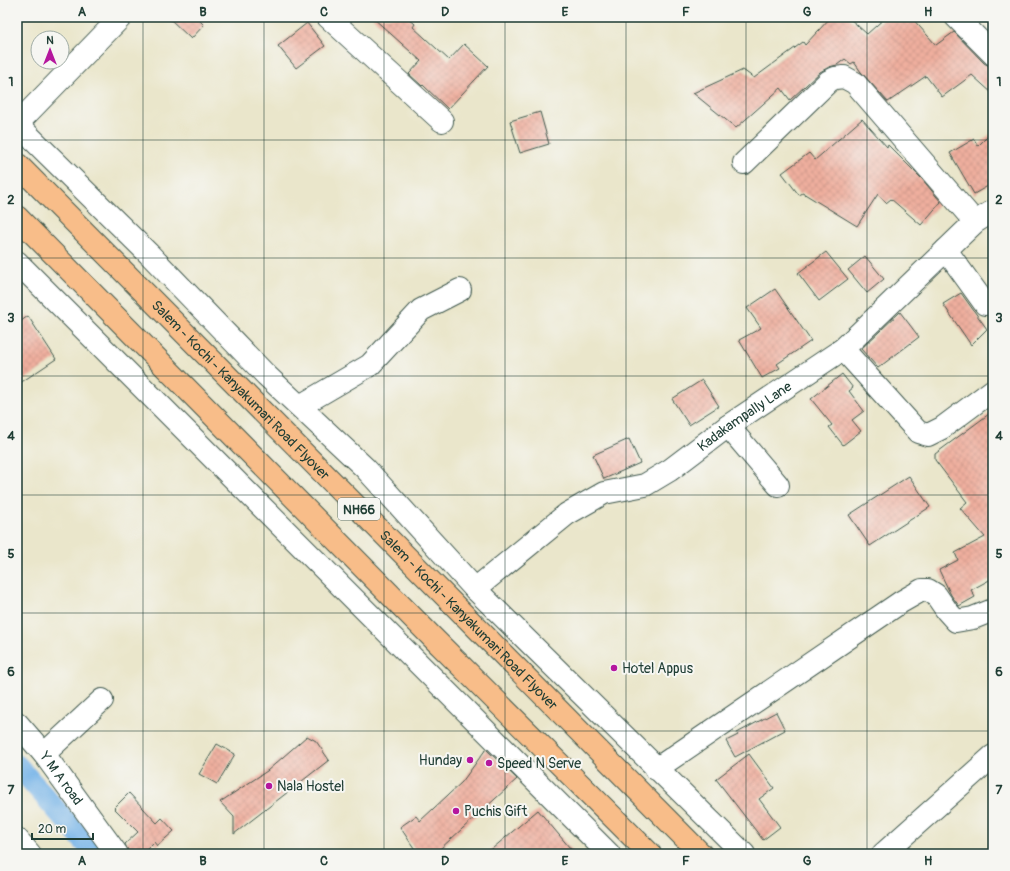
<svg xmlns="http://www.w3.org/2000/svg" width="1010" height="871" viewBox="0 0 1010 871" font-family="Pangolin,sans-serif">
<defs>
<pattern id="building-cross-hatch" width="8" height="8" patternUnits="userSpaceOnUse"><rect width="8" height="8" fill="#efaf9e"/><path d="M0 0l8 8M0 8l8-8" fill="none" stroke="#cc9789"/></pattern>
</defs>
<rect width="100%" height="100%" fill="#f6f6f2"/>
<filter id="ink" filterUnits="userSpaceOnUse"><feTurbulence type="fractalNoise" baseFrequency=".025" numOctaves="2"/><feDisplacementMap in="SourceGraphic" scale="8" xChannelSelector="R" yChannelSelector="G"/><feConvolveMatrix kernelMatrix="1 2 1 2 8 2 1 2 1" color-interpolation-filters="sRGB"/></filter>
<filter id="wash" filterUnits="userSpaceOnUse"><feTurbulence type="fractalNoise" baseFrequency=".012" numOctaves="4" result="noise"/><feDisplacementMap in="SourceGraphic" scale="16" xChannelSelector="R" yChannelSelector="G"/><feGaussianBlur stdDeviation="0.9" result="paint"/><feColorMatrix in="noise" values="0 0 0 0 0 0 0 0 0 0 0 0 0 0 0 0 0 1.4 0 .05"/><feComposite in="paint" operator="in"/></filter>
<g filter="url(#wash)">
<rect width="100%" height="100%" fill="#eae6cb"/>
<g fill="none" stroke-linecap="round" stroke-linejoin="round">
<path stroke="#75b3e8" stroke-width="21" d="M17,765L95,854"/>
</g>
<g id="blocks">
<path fill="url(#building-cross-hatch)" d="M168,17H196L204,25L191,39Z
M372,17H407L415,24L413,27L449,60L464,44L488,66L448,109L423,85L422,86L409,74L421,61Z
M831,17H848L867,34L886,17H911L936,45L954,32L984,63L989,66H993V94L972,75L942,97L926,76L888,102L861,72L854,62L851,64L845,59L837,65L829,67L820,72L790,100L781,88L736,128L693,93L743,70L754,78L803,42L805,45Z
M307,23L325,46L296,68L278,46Z
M540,112L549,144L520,153L510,121Z
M862,119L887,147L888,145L922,179L941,202L921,225L891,199L886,203L878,194L857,226L803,193L799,195L782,173L809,153L815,160Z
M993,131V183L974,194L950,153L974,139L978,146Z
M826,252L848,279L819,301L798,273Z
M865,256L884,279L867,293L848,270Z
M775,289L811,341L777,364L780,368L762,378L739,340L761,328L747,308Z
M961,293L987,329L971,345L943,304Z
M900,312L919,337L878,368L861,349Z
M28,316L56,359L17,385V324Z
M842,374L853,388L849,391L864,411L852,420L861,431L843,445L829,427L832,425L811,399Z
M702,380L719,406L689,425L672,399Z
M993,411V578L971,590L975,597L959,606L951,595L939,570L958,560L955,553L985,537L960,508L967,502L935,460V454Z
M629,439L640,463L604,479L593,455Z
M909,476L930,507L870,546L849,515Z
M776,712L785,730L735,757L726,741L738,735L737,733Z
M307,736L316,741L329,760L234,834V817L220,802L267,771Z
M217,744L235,754L217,784L199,774Z
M486,749L517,779L440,849L433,854H418L400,827L416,816L420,821L462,782Z
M749,754L774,788L759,799L780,827L763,840L716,779Z
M129,793L157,823L162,818L174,831L157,846L154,842L142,854H129L125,844L138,832L114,808Z
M538,810L575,854H486Z"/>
</g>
</g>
<g filter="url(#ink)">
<use href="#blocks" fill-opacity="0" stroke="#3d564b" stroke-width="1"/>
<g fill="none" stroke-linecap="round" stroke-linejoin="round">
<defs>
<g id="minor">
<path d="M328,17L442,121"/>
<path d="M956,17L993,54"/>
<path d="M17,124L149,254L266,375L365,468L475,589L744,854"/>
<path d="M17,124L121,17"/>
<path d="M744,163L829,81L835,78L844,77L855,83L975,222"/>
<path d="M946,250L985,304"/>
<path d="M17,262L609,854"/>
<path d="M843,349L918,432L928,435L942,428L993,390"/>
<path d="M300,406L370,365L421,310L460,290"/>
<path d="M728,426L778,485"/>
<path id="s1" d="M475,589L567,514L604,493L645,485L670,470L728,426L843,349L975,222L993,211"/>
<path id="s2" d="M17,723L44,754L117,854"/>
<path d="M44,754L102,700"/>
<path d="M656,769L901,602L922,590H928L936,595L947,611L956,621L973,618L993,610"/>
<path d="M17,839L30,854"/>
<path d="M883,854L993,756"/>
</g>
<g id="highway">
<path id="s3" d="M17,164L701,854"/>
<path d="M17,217L433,638L650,854"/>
</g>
</defs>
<use href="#minor" stroke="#3d564b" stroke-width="24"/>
<use href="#highway" stroke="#3d564b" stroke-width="24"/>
<use href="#minor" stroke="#fff" stroke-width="22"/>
<use href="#highway" stroke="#f8bd89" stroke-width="22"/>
</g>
</g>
<path fill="none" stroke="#1f3d34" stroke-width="1" stroke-opacity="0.55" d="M143,17V854M264,17V854M384,17V854M505,17V854M626,17V854M746,17V854M867,17V854M17,140H993M17,258H993M17,376H993M17,495H993M17,613H993M17,731H993"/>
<g fill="#b5179e" stroke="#f6f6f2" stroke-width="1.5">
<circle cx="614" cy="668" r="4"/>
<circle cx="470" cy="760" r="4"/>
<circle cx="489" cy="763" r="4"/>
<circle cx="269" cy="786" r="4"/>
<circle cx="456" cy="811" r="4"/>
</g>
<g text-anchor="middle" stroke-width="4" stroke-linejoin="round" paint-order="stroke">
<rect fill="#f6f6f2" stroke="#60746d" stroke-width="1" x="338" y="498" width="42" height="22" rx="3"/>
<g font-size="13" font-weight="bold" fill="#1f3d34">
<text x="359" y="514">NH66</text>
</g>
<g font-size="14" fill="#1f3d34" stroke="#f6f6f2">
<text dy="5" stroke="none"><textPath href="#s3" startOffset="318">Salem - Kochi - Kanyakumari Road Flyover</textPath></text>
<text dy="5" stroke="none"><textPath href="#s1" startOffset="324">Kadakampally Lane</textPath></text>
<text dy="5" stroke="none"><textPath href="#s3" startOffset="642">Salem - Kochi - Kanyakumari Road Flyover</textPath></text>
<text dy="5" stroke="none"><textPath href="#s2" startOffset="71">Y M A road</textPath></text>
</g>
<g font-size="14" fill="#1f3d34" stroke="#f6f6f2" text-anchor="start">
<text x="622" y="673">Hotel Appus</text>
<text x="462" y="765" text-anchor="end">Hunday</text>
<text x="497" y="768">Speed N Serve</text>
<text x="277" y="791">Nala Hostel</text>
<text x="464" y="816">Puchis Gift</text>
</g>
</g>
<rect width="1010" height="871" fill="none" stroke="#f6f6f2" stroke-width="44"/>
<g transform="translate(50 50)"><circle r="19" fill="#f6f6f2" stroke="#a0aca6"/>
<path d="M0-3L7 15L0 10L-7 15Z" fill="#b5179e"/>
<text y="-6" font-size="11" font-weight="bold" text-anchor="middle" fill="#1f3d34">N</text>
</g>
<path d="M32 833v6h61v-6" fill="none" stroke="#1f3d34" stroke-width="2"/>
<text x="38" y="833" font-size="12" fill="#1f3d34" stroke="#f6f6f2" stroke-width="3" paint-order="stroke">20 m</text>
<rect x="22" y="22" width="966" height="827" fill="none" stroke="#1f3d34" stroke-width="1.5"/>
<g font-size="13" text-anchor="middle" font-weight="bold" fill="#1f3d34">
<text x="82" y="16">A</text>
<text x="203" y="16">B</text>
<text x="324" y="16">C</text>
<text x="445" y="16">D</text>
<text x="565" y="16">E</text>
<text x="686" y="16">F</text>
<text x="807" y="16">G</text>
<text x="928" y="16">H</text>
<text x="11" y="86">1</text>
<text x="999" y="86">1</text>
<text x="11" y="204">2</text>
<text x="999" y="204">2</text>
<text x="11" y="322">3</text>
<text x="999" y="322">3</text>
<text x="11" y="440">4</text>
<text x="999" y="440">4</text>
<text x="11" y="558">5</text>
<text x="999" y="558">5</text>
<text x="11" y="676">6</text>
<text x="999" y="676">6</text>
<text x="11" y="794">7</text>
<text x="999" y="794">7</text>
<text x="82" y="865">A</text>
<text x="203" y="865">B</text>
<text x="324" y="865">C</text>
<text x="445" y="865">D</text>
<text x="565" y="865">E</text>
<text x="686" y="865">F</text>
<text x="807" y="865">G</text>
<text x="928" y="865">H</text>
</g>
</svg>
